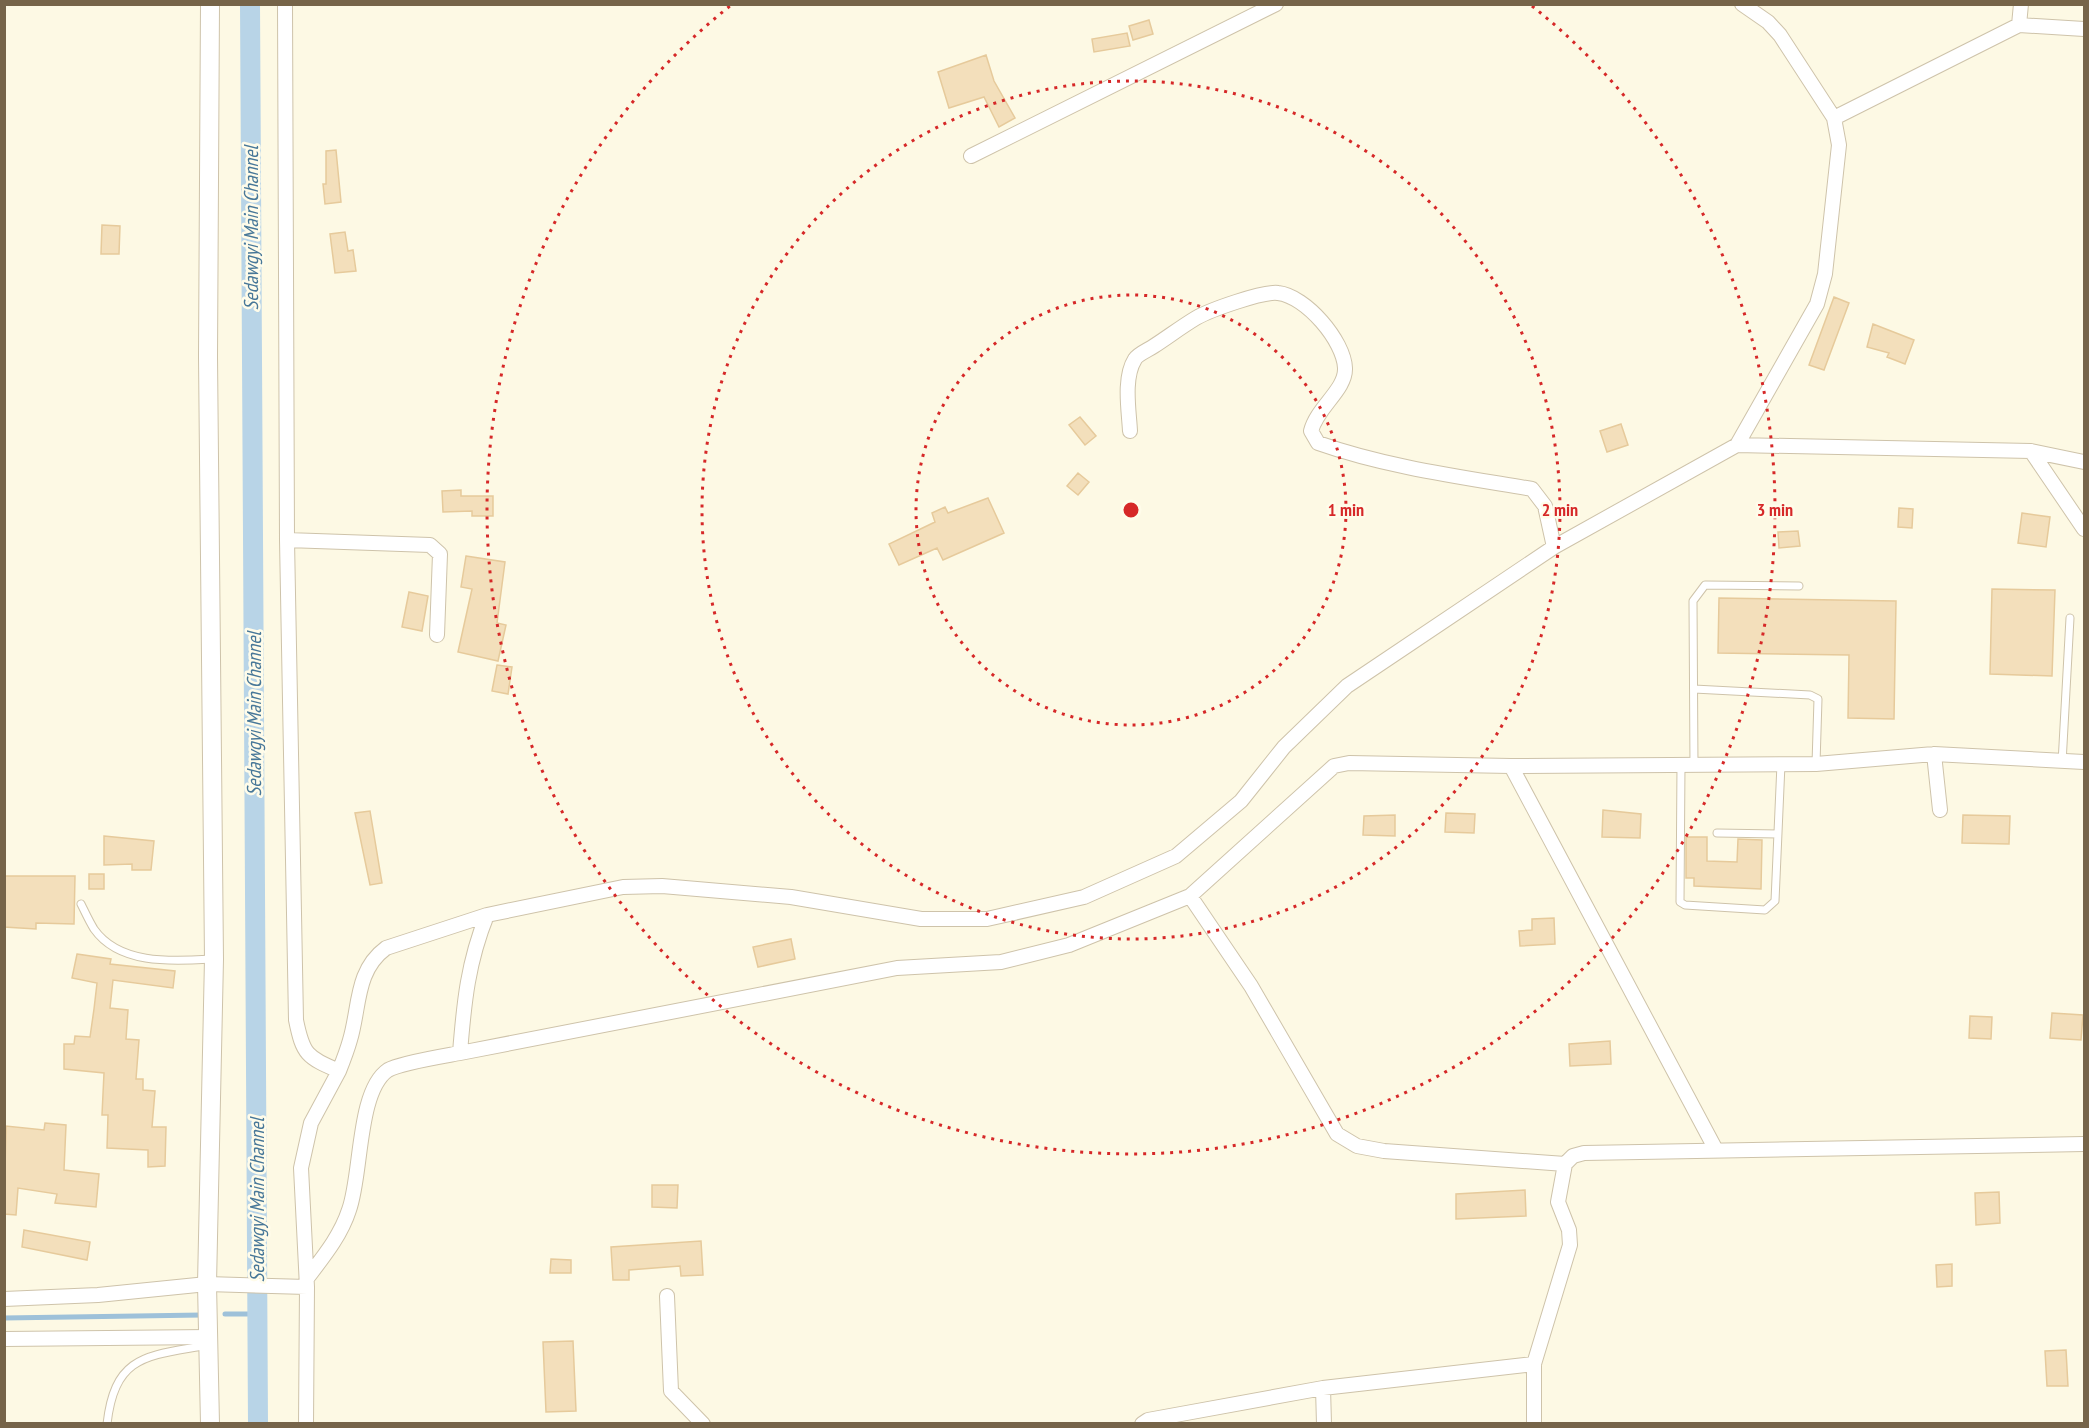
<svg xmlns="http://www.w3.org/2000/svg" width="2089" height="1428" viewBox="0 0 2089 1428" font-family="'PT Sans Narrow',sans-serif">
<rect width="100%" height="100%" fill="#fdf9e4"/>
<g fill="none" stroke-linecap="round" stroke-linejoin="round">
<path stroke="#9ec1d9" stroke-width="5" d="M225,1314H256
M4,1318L202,1315"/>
<path stroke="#b8d4e7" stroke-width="20" d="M250,4L258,1424"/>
</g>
<path fill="#f3dfbb" stroke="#e6ca9b" stroke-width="1.5" d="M1149,20L1153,34L1133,40L1129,26Z
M1127,33L1130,46L1094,52L1092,39Z
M986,55L994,81L1015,118L999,127L984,97L949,108L938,72Z
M336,150L341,202L325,204L323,184H326V151Z
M102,225L120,226L119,254H101Z
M345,232L348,251L353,250L356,271L335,273L330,234Z
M1834,297L1849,303L1824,370L1809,365Z
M1873,324L1914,340L1905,364L1887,357L1889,353L1867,347Z
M1080,417L1096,436L1085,445L1069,425Z
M1621,424L1628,445L1607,452L1600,431Z
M1078,473L1089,482L1078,495L1067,486Z
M461,490V496H493V516H472V511L443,512L442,491Z
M988,498L1004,533L943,560L937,548L899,565L889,544L935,522L932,513L945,507L948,513Z
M1899,508L1913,509L1912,528L1898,527Z
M2022,513L2050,517L2046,547L2018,543Z
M1798,531L1800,546L1779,548L1778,532Z
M466,556L505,562L497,623L506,625L498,661L458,652L472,589L461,587Z
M1992,589L2055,590L2052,676L1990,674Z
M409,592L428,596L422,631L402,627Z
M1719,598L1896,601L1894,719L1848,718L1849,655L1718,653Z
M497,665L512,667L508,694L492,691Z
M1603,810L1641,814L1640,838L1602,837Z
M370,811L382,883L370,885L355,813Z
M1446,813L1475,814L1474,833L1445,832Z
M1395,815V836L1363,835L1364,816Z
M1963,815L2010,816L2009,844L1962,843Z
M104,836L154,841L151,870H132V864L104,865Z
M1686,837H1707V861L1737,862L1738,839L1762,840L1761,889L1694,886V878H1686Z
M89,874H104V889H89Z
M4,876H75L74,924L36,923V929L4,927Z
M1554,918L1555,944L1520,946L1519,931L1532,930V919Z
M791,939L795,959L758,967L753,947Z
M77,954L111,959L110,964L175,971L173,988L113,980L110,1008L128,1010L126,1039L139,1040L136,1079H143V1090L155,1091L152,1127H166L165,1166L148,1167V1150L107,1148L108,1115H102L104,1073L64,1069V1044H74L75,1036L90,1037L94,1009L97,983L72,978Z
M2052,1013L2083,1015L2081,1040L2050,1038Z
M1970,1016L1992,1017L1991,1039L1969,1038Z
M1610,1041L1611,1064L1570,1066L1569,1044Z
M45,1123L66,1125L64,1170L99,1174L96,1207L55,1203L57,1194L18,1188L16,1215L4,1214L6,1126L44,1130Z
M652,1185H678L677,1208L652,1207Z
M1525,1190L1526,1216L1456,1219V1194Z
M1999,1192L2000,1223L1976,1225L1975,1193Z
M24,1230L90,1242L87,1260L22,1247Z
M701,1241L703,1275L681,1276L680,1266L629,1270V1280H613L611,1247Z
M551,1259L571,1260V1273H550Z
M1952,1264V1286L1937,1287L1936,1265Z
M573,1341L576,1411L546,1412L543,1342Z
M2066,1350L2068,1386H2047L2045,1351Z"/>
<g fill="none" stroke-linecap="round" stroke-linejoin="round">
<defs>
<path id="service" d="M1694,689L1810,695L1818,699L1816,764
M2062,763L2070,618
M1681,765L1680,902L1685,905L1765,910L1775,901L1781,764
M1694,765L1693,601L1705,585L1799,586
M1717,833L1778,834
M81,904C85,912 89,921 94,929C120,966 175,961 213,959
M107,1424C115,1353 149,1356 208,1345"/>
<path id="minor" d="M285,4L287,540L296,1020C303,1055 307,1057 339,1071L311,1123L301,1168L307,1287
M1742,4L1768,22L1780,35L1834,118
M2019,25L2084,29
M971,156L1276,4
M1130,431C1129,411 1123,378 1135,359C1138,354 1148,350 1154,346C1168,337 1181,327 1196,318C1210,310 1263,291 1278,293C1306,296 1344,341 1345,368C1346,390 1317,407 1311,431L1318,443C1386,467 1461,477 1532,489L1545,506L1554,547
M1737,445L2031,451L2084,462
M2031,451L2084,529
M287,540L430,545L440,554L437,635
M1934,754L1940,810
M1511,766L1716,1150
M1190,896L1251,986L1337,1134L1357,1146L1384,1151L1565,1164
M460,1053C464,1002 468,962 487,915
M339,1071C343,1061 347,1051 350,1040C360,1007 355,971 386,948L487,915L623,887L662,886L791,897L921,919H987L1084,897L1176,856L1241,801L1284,747L1347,686L1554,547L1737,445L1817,304L1825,274L1839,145L1834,118L2019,25L2021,4
M308,1277C324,1256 341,1235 349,1210C362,1175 357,1091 388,1070C400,1063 444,1056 460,1053L897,968L1001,962L1069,945L1190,896L1334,766L1349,763L1511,766L1816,764L1934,754L2084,762
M667,1296L671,1391L703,1424
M4,1299L98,1295L207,1284L307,1287L306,1424
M4,1339L210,1337
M1323,1388L1324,1424
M1142,1424L1148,1420L1323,1388L1534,1364L1570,1245L1569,1230L1558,1202L1565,1164L1573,1156L1584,1153L2084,1144
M1534,1424V1364"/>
<path id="tertiary" d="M210,4L208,357L214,959L207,1284L210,1424"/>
</defs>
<use href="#service" stroke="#cec3aa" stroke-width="9"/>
<use href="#minor" stroke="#cec3aa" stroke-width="16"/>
<use href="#tertiary" stroke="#cec3aa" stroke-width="20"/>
<use href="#service" stroke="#fff" stroke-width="7"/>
<use href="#minor" stroke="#fff" stroke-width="14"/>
<use href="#tertiary" stroke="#fff" stroke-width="18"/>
</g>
<g fill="none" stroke="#d62828" stroke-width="3" stroke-dasharray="3 6">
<circle cx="1131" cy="510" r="215"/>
<circle cx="1131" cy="510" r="429"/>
<path d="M1532 6A644 644 0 1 1 730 6"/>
</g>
<g text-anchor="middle" stroke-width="5" stroke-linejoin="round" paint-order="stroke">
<g font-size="20" font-style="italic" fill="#477798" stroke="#fffcea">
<text transform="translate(251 228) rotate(-90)" y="7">Sedawgyi Main Channel</text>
<text transform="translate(254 714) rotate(-90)" y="7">Sedawgyi Main Channel</text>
<text transform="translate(257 1200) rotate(-90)" y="7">Sedawgyi Main Channel</text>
</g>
</g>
<circle cx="1131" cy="510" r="9" fill="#d62828" stroke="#fffcea" stroke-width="3"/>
<g font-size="18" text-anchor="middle" font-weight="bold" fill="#d62828" stroke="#fffcea" stroke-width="5" stroke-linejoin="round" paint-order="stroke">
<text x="1346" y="516">1 min</text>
<text x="1560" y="516">2 min</text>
<text x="1775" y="516">3 min</text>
</g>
<rect width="2089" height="1428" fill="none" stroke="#766449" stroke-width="12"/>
</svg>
